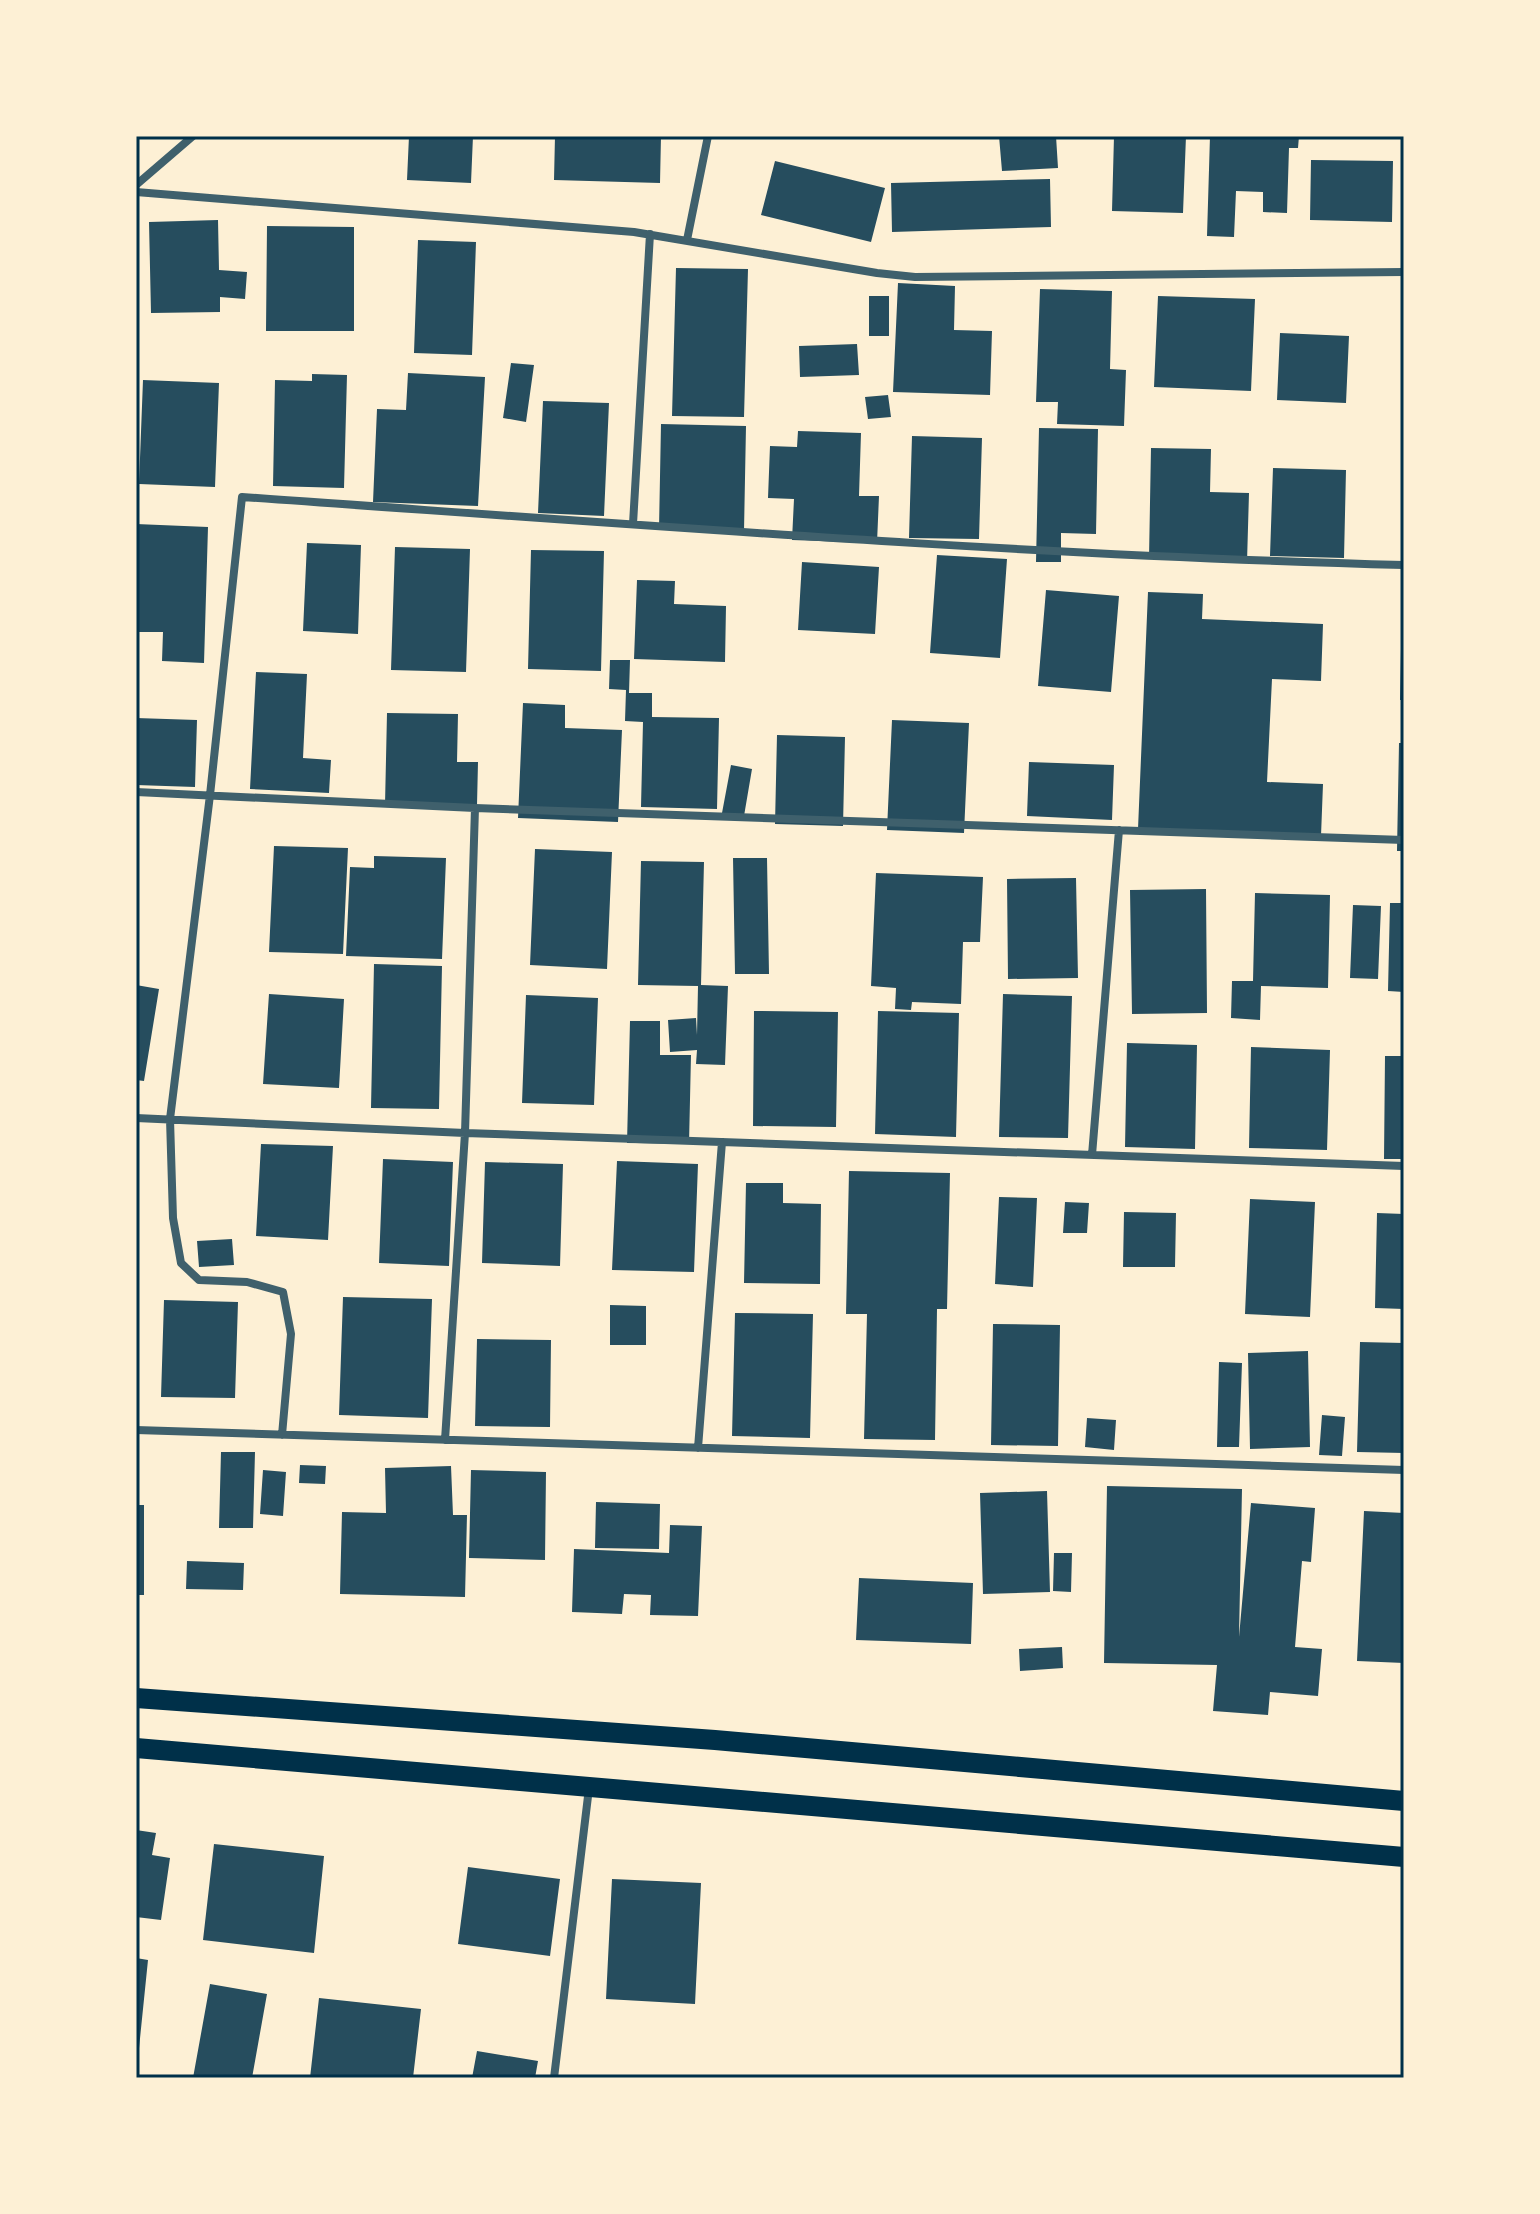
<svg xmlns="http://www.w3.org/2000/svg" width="1540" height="2214" viewBox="0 0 1540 2214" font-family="Ubuntu,sans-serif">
<rect width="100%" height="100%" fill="#fdf0d5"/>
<path fill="#264d5e" d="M409,136H473L471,183L407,180Z
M555,136H661L660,183L554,180Z
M999,136H1056L1058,168L1002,171Z
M1114,136H1186L1183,213L1112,211Z
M1210,136H1299L1298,148H1289L1287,213L1263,212V192L1236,191L1234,237L1207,236Z
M1311,160L1393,161L1392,222L1310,220Z
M775,161L885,188L871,242L761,215Z
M1050,179L1051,227L892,232L891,183Z
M218,220L219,270L247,272L245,299L220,297V312L151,313L149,222Z
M267,226L354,227V331H266Z
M418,240L476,242L472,355L414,353Z
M676,268L748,269L744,417L672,416Z
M898,283L955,286L954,330L992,331L990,395L893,392Z
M1040,289L1112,291L1110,369L1126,370L1124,426L1057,424L1058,402H1036Z
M869,296H889V336H869Z
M1158,296L1255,299L1251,391L1154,387Z
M1280,333L1349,336L1346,403L1277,400Z
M857,344L859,375L800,377L799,346Z
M511,363L534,365L526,422L503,418Z
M408,373L485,377L478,506L373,502L377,409L406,410Z
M312,374L347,375L344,488L273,486L275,380L312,381Z
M143,380L219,383L215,487L139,484Z
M888,395L891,417L868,419L865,397Z
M543,401L609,403L604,516L538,513Z
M661,424L746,426L744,531L659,529Z
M1039,428L1098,429L1096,534L1061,533V562H1036Z
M798,431L861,433L859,496H879L877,543L792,540L794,499L768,498L770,446L797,447Z
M912,436L982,438L979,539L909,538Z
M1151,448L1211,449L1210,492L1249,493L1247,562L1149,558Z
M1273,468L1346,470L1344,558L1270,556Z
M136,524L208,527L204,663L162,661L163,632H136Z
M307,543L361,545L358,634L303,631Z
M395,547L470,549L466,672L391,670Z
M531,550L604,551L601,671L528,669Z
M937,555L1007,559L1000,658L930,653Z
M802,562L879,567L875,634L798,630Z
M637,580L675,581L674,604L726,606L725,662L634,659Z
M1046,590L1119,596L1111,692L1038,686Z
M1148,592L1203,594L1202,619L1323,624L1321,681L1272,679L1267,782L1323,784L1321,836L1138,829Z
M1401,649H1404V700H1400Z
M610,660H630L629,693H652V717L719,718L717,809L641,807L643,722L625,721L626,690L609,689Z
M256,672L307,674L303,758L331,760L329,793L250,789Z
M523,703L565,705V728L622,730L618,822L518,818Z
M387,713L458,714L457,762H478L477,805H385Z
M136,718L197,720L195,787L136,785Z
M892,720L969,723L964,833L887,830Z
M777,735L845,737L843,826L775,824Z
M1399,743H1404V851H1397Z
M1029,762L1114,765L1112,820L1027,816Z
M731,765L752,769L744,816L722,813Z
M274,846L348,848L343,954L269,952Z
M535,849L612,852L607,969L530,965Z
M374,856L446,858L442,959L346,956L350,867L374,868Z
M733,858H767L769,974H735Z
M641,861L704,862L701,985L728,986L725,1065L696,1064L697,1050L670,1052L668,1020L696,1018L697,1035L698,986L638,985Z
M876,873L983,877L980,942H963L961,1004L912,1002L911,1010L895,1009L896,988L871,986Z
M1076,878L1078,978L1008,979L1007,879Z
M1206,889L1207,1013L1132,1014L1130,890Z
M1255,893L1330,895L1328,988L1261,986L1260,1020L1231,1018L1232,981H1253Z
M1390,903H1404V992L1388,991Z
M1353,905L1381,906L1378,979L1350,978Z
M374,964L442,966L439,1109L371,1108Z
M136,985L159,989L144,1081L136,1080Z
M269,994L344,999L339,1088L263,1084Z
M1003,994L1072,996L1068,1138L999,1137Z
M526,995L598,998L594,1105L522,1103Z
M754,1011L838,1012L836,1127L753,1126Z
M878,1011L959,1013L956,1137L875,1134Z
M630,1021H660V1055H691L689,1144L627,1143Z
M1127,1043L1197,1045L1195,1149L1125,1147Z
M1251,1047L1330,1050L1327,1150L1249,1148Z
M1385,1056H1404V1159H1384Z
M261,1144L333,1146L328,1240L256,1236Z
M383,1159L453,1162L449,1266L379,1263Z
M617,1161L698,1164L694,1272L612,1270Z
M485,1162L563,1164L560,1266L482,1263Z
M849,1171L950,1173L947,1309H937L935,1440L864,1439L867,1314H846Z
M746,1183H783V1203L821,1204L820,1284L744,1283Z
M999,1197L1037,1198L1033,1287L995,1284Z
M1250,1199L1315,1202L1310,1317L1245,1314Z
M1065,1202L1089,1203L1087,1233H1063Z
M1124,1212L1176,1213L1175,1267H1123Z
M1377,1213L1404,1214V1309L1375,1308Z
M232,1239L234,1265L199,1267L197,1241Z
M343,1297L432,1299L428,1418L339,1415Z
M164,1300L238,1302L235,1398L161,1397Z
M610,1305L646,1306V1345H610Z
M735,1313L813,1314L810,1438L732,1436Z
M993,1324L1060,1325L1058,1446L991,1445Z
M477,1339L551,1340L550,1427L475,1426Z
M1360,1342L1404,1343V1453L1357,1452Z
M1308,1351L1310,1447L1250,1449L1248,1353Z
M1219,1362L1242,1363L1239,1447H1217Z
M1322,1415L1345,1417L1342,1456L1319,1455Z
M1087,1418L1116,1420L1114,1450L1085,1447Z
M221,1452H255L253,1528H219Z
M300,1465L326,1466L325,1484L299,1483Z
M451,1466L453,1515H467L465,1597L340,1594L342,1512L386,1513L385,1468Z
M263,1470L286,1472L283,1516L260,1514Z
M471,1470L546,1472L545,1560L469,1558Z
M1107,1486L1242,1489L1239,1637L1251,1503L1315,1508L1311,1562L1302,1561L1295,1647L1322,1649L1318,1696L1270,1692L1268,1715L1213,1711L1217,1665L1104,1663Z
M1047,1491L1050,1592L983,1594L980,1493Z
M596,1502L660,1504L659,1549L595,1548Z
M136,1505H144V1595H136Z
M1364,1511L1404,1513V1663L1357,1661Z
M670,1525L702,1526L698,1616L650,1615L651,1595L624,1594L622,1614L572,1612L574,1549L669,1553Z
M1054,1553H1072L1071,1592L1053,1591Z
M187,1561L244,1563L243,1590L186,1589Z
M859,1578L973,1583L971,1644L856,1640Z
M1062,1647L1063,1668L1020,1671L1019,1649Z
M136,1830L156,1833L152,1855L170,1858L161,1920L136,1917Z
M214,1844L324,1856L314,1953L203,1940Z
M468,1867L560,1879L550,1956L458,1944Z
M612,1879L701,1883L695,2004L606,1999Z
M136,1958L148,1960L138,2058L136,2057Z
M210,1984L267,1994L252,2078H193Z
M319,1998L421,2009L413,2078H310Z
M477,2051L538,2061L535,2078H472Z"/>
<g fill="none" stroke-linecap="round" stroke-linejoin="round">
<path stroke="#3f606c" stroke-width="8" d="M136,185L193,136
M136,192L634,232L877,273L915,277L1404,272
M687,240L708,136
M633,524L650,234
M136,792L475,808L1404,840
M136,1118L465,1133L1404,1166
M1092,1155L1119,830
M136,1430L1404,1470
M282,1435L291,1334L283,1292L247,1282L199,1280L181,1263L173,1218L170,1119L210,795L242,497C629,524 1016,555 1404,565
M445,1440L465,1133L475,808
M698,1448L722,1142
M554,2078L589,1788"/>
<path stroke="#003049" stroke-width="20" d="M136,1698L715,1740L1404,1801
M136,1748L1404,1857"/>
</g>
<rect width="1540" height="2214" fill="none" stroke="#fdf0d5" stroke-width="276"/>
<rect x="138" y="138" width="1264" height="1938" fill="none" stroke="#003049" stroke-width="3"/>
</svg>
